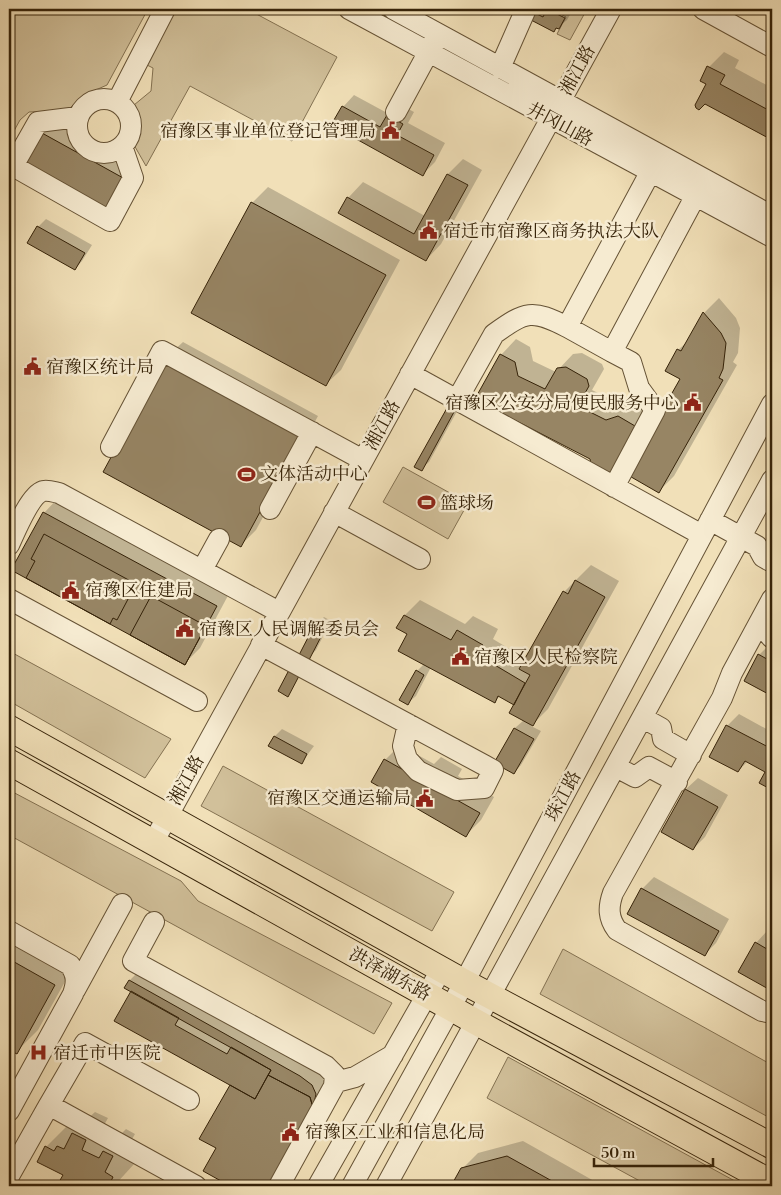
<svg xmlns="http://www.w3.org/2000/svg" width="781" height="1195" viewBox="0 0 781 1195" font-family="'Libre Bodoni','Noto Serif SC',serif">
<rect width="100%" height="100%" fill="#f1e0b8"/>
<filter id="stains"><feTurbulence type="fractalNoise" baseFrequency=".004" numOctaves="4"/><feColorMatrix values="0 0 0 0 .2 0 0 0 0 .09 0 0 0 0 .02 0 0 0 .5 -.17"/></filter>
<radialGradient id="worn" r=".72"><stop offset=".6" stop-color="#630" stop-opacity="0"/><stop offset="1" stop-color="#630" stop-opacity=".3"/></radialGradient>
<path fill="#d1c09a" stroke="#847252" d="M9,9H148L107,85L82,96L70,108L53,111L29,112L20,120L9,140Z
M175,9H247L337,57L292,141L190,86L146,166L134,145L138,132L134,105L151,91L153,68L147,65Z
M551,9H587L570,40L557,34L566,17Z
M403,467L468,503L448,539L383,502Z
M9,651L171,739L145,778L9,701Z
M223,766L454,892L432,931L201,806Z
M9,790L181,881L198,901L392,1003L374,1034L9,835Z
M563,949L772,1065V1119L540,994Z
M508,1057L744,1186H649L487,1098Z"/>
<path fill="#0003" d="M541,9H568L572,11L567,20L553,31L536,14Z
M724,52L739,60L735,68L772,88V139L705,103L709,67Z
M354,95L389,114L399,104L414,112L408,123L445,143L435,162L423,174L343,107Z
M58,118L139,164L122,195L25,165L43,133Z
M463,159L482,170L441,244L426,260L340,212L348,198L363,182L425,216L448,174Z
M268,187L400,260L341,370L325,385L192,313L252,203Z
M46,219L92,245L82,261L75,269L38,227Z
M719,298L736,318L740,328L738,353L733,362L737,365L674,476L659,491L682,379L678,350L689,340L704,313Z
M516,339L530,347L533,361L556,372L573,354L582,353L602,364L604,369L592,390L622,405L634,401L649,410L625,457L591,458L501,411V355Z
M183,342L318,416L256,530L241,545L167,357Z
M455,401L461,404L429,462L421,469L448,408Z
M59,497L231,590L200,648L185,663L44,513Z
M591,565L619,581L548,709L531,726L541,731L521,765L514,773L496,763L515,728L524,720L515,704L500,696L495,702L431,667L416,696L408,703L417,671L424,664L409,633L405,615L420,600L465,624L473,616L498,629L493,639L526,659L564,592Z
M324,617L331,621L316,650L308,658L316,625Z
M771,643L772,644V694L746,680L759,655Z
M739,714L772,732V788L761,782L767,772L748,761L738,771L711,756L727,726Z
M282,729L314,746L302,762L275,736Z
M400,745L434,764L441,757L462,769L458,776L494,797L481,820L466,835L385,760Z
M698,778L728,795L705,837L693,849L662,832L686,789Z
M654,877L729,919L716,943L704,955L629,913L642,889Z
M9,925L76,962L38,1030L16,1052L9,1048Z
M767,931L772,934V990L740,972L756,943Z
M141,969L312,1065L327,1082L277,1186H232L204,1171L217,1148L231,1084L132,991L130,980Z
M95,1112L108,1118L103,1127L119,1136L126,1129L135,1134L126,1150L135,1163L114,1186H93L86,1183L83,1186H70L61,1182L64,1174L46,1147L68,1125H81Z
M523,1141L603,1186H453L462,1169L478,1153Z"/>
<path fill="#978564" stroke="#362309" d="M547,9L565,18L559,29L556,28L554,32L531,20L535,13L543,17Z
M707,66L725,75L720,84L772,112V140L705,104L699,110L696,108L695,105L706,84L700,81Z
M342,106L380,127L387,115L403,124L397,135L434,155L423,176L331,125Z
M42,133L125,179L106,212L24,166Z
M447,174L468,185L426,261L338,213L347,197L414,234Z
M251,202L386,275L326,386L191,313Z
M37,226L85,253L75,270L27,243Z
M703,312L721,333L726,343L723,369L719,378L723,380L659,493L626,474L680,379L665,371L677,349L681,351Z
M500,354L515,362L518,376L545,389L557,368L566,367L587,379L589,386L578,406L606,420L618,416L635,426L610,474L592,470L590,459L501,413L492,414L477,405L476,397Z
M166,356L304,431L241,547L103,472Z
M447,408L454,412L422,471L414,467Z
M43,512L217,606L185,665L11,570Z
M44,534L136,584L117,620L113,618L110,624L26,578L35,561L31,559Z
M575,580L605,597L533,726L509,713L530,675L519,669L563,591L568,594Z
M151,596L206,626L185,665L130,635Z
M404,615L451,640L457,630L483,645L478,655L525,683L514,705L498,696L495,703L398,651L407,634L396,628Z
M315,624L325,629L309,660L299,655Z
M758,654L772,662V696L744,681Z
M289,670L299,676L288,697L278,691Z
M416,670L424,675L408,705L399,700Z
M726,725L772,749V790L759,783L765,772L745,761L738,772L709,757Z
M514,728L534,739L514,774L494,763Z
M274,736L307,754L302,764L268,746Z
M384,759L480,813L466,837L371,782Z
M685,789L718,807L693,850L661,832Z
M641,888L719,931L705,956L627,914Z
M755,942L772,952V991L738,972Z
M9,959L55,985L17,1054L9,1050Z
M129,980L300,1076L312,1085L316,1094L313,1108L310,1097L268,1075L271,1070L124,988Z
M131,991L179,1018L175,1025L227,1054L231,1047L271,1070L255,1099L114,1021Z
M268,1075L310,1097L313,1108L271,1186H230L203,1171L216,1148L199,1139L230,1085L255,1099Z
M72,1133L86,1140L82,1150L99,1158L103,1151L113,1156L105,1172L113,1177L110,1183L113,1186H90L83,1183L81,1186H67L59,1182L63,1175L37,1162L45,1146L54,1151L57,1146L64,1149Z
M507,1156L561,1186H451L461,1168Z"/>
<g fill="none" stroke-linecap="round" stroke-linejoin="round">
<defs>
<path id="minor" d="M349,9L772,237
M393,9L772,216
M703,9L772,47
M500,68L526,9
M77 126a27 27 0 1 1 54 0a27 27 0 1 1-54 0Z
M117,102L165,9
M396,112L435,40
M78,117L38,122L13,166L110,221L133,178L122,146
M659,156L567,327L612,352L704,180
M612,352L631,362L639,388L655,410L614,487
M410,374L702,535
M457,400L494,334C526,311 532,309 567,327
M111,447L162,351L363,460
M270,509L312,432
M334,512L420,559
M710,520L757,546L763,557L772,562
M9,545C15,532 30,495 43,491C49,490 54,492 59,493L279,612
M202,570L219,539
M9,599L197,701
M772,599L732,673L722,698L613,893C608,907 608,918 617,930L762,1011L772,1013
M759,624L772,638
M261,645L484,765L493,770L484,788L457,790L418,771L407,759L403,746L408,724
M643,718L661,728L663,739L691,755
M616,767L635,777L649,767L677,782
M154,841L611,9
M154,922L133,961L326,1066L335,1075L334,1086L279,1186
M9,931L70,965C77,975 77,982 73,994L9,1111
M75,990L122,904
M336,1082L355,1077L393,1055
M49,1105L85,1043L189,1100
M9,1176L49,1105L196,1186
M318,1186L441,970
M352,1186L451,1007L772,404
M386,1186L772,480"/>
<path id="major" d="M9,728L464,982L772,1146
M9,762L476,1022L772,1183"/>
</defs>
<use href="#minor" stroke="#655235" stroke-width="22"/>
<use href="#major" stroke="#362309" stroke-width="27"/>
<use href="#minor" stroke="#f6ebd1" stroke-width="20"/>
<use href="#major" stroke="#f1e0b8" stroke-width="25"/>
</g>
<defs>
<symbol id="civic-bare" viewBox="-9 -9 18 18"><path d="M-.6-6.5H3V-4.5H.6V-3L4-1V1h2V6H-6V1h2V-1L-.6-3ZM-1.2 2.5V6h2.4V2.5Z" fill="#8f2418" stroke="#f6ebd1" stroke-width="2.5" paint-order="stroke"/></symbol>
<symbol id="stadium-bare" viewBox="-9 -9 18 18"><path d="M0-5a6.5 5 0 1 0 0 10a6.5 5 0 1 0 0-10ZM-3.5-1.8h7v3.6h-7Z" fill="#8f2418" stroke="#f6ebd1" stroke-width="2.5" paint-order="stroke"/></symbol>
<symbol id="hospital-bare" viewBox="-9 -9 18 18"><path d="M-5-5h3v3.5h4V-5h3V5h-3V1.5h-4V5h-3Z" fill="#8f2418" stroke="#f6ebd1" stroke-width="2.5" paint-order="stroke"/></symbol>
</defs>
<g fill-rule="evenodd">
<use href="#civic-bare" x="378" y="118" width="25" height="25"/>
<use href="#civic-bare" x="416" y="218" width="25" height="25"/>
<use href="#civic-bare" x="20" y="354" width="25" height="25"/>
<use href="#civic-bare" x="680" y="390" width="25" height="25"/>
<use href="#stadium-bare" x="234" y="462" width="25" height="25"/>
<use href="#stadium-bare" x="414" y="490" width="25" height="25"/>
<use href="#civic-bare" x="58" y="578" width="25" height="25"/>
<use href="#civic-bare" x="172" y="616" width="25" height="25"/>
<use href="#civic-bare" x="448" y="644" width="25" height="25"/>
<use href="#civic-bare" x="412" y="786" width="25" height="25"/>
<use href="#hospital-bare" x="26" y="1040" width="25" height="25"/>
<use href="#civic-bare" x="278" y="1120" width="25" height="25"/>
</g>
<g text-anchor="middle" stroke-width="5" stroke-linejoin="round" paint-order="stroke">
<g font-size="18" fill="#362309" stroke="#f6ebd1">
<text transform="translate(577 70) rotate(-61)" y="6">湘江路</text>
<text transform="translate(560 124) rotate(28)" y="6">井冈山路</text>
<text transform="translate(382 425) rotate(-61)" y="6">湘江路</text>
<text transform="translate(186 780) rotate(-61)" y="6">湘江路</text>
<text transform="translate(563 796) rotate(-62)" y="6">珠江路</text>
<text transform="translate(390 974) rotate(29)" y="6">洪泽湖东路</text>
</g>
<g font-size="18" fill="#362309" stroke="#f6ebd1" text-anchor="start">
<text x="376" y="137" text-anchor="end">宿豫区事业单位登记管理局</text>
<text x="443" y="237">宿迁市宿豫区商务执法大队</text>
<text x="46" y="373">宿豫区统计局</text>
<text x="679" y="409" text-anchor="end">宿豫区公安分局便民服务中心</text>
<text x="260" y="480">文体活动中心</text>
<text x="440" y="509">篮球场</text>
<text x="85" y="596">宿豫区住建局</text>
<text x="199" y="635">宿豫区人民调解委员会</text>
<text x="474" y="663">宿豫区人民检察院</text>
<text x="411" y="804" text-anchor="end">宿豫区交通运输局</text>
<text x="53" y="1059">宿迁市中医院</text>
<text x="305" y="1138">宿豫区工业和信息化局</text>
</g>
</g>
<rect width="781" height="1195" fill="none" stroke="#f1e0b8" stroke-width="30"/>
<rect x="10" y="10" width="761" height="1175" fill="none" stroke="#362309" stroke-width="2.5"/>
<rect x="15" y="15" width="751" height="1165" fill="none" stroke="#362309"/>
<path d="M594 1158v8h119v-8" fill="none" stroke="#362309" stroke-width="2.5"/>
<text x="601" y="1158" font-size="15" fill="#362309" stroke="#f6ebd1" stroke-width="4" paint-order="stroke">50 m</text>
<rect width="100%" height="100%" filter="url(#stains)"/>
<rect width="100%" height="100%" fill="url(#worn)"/>
</svg>
